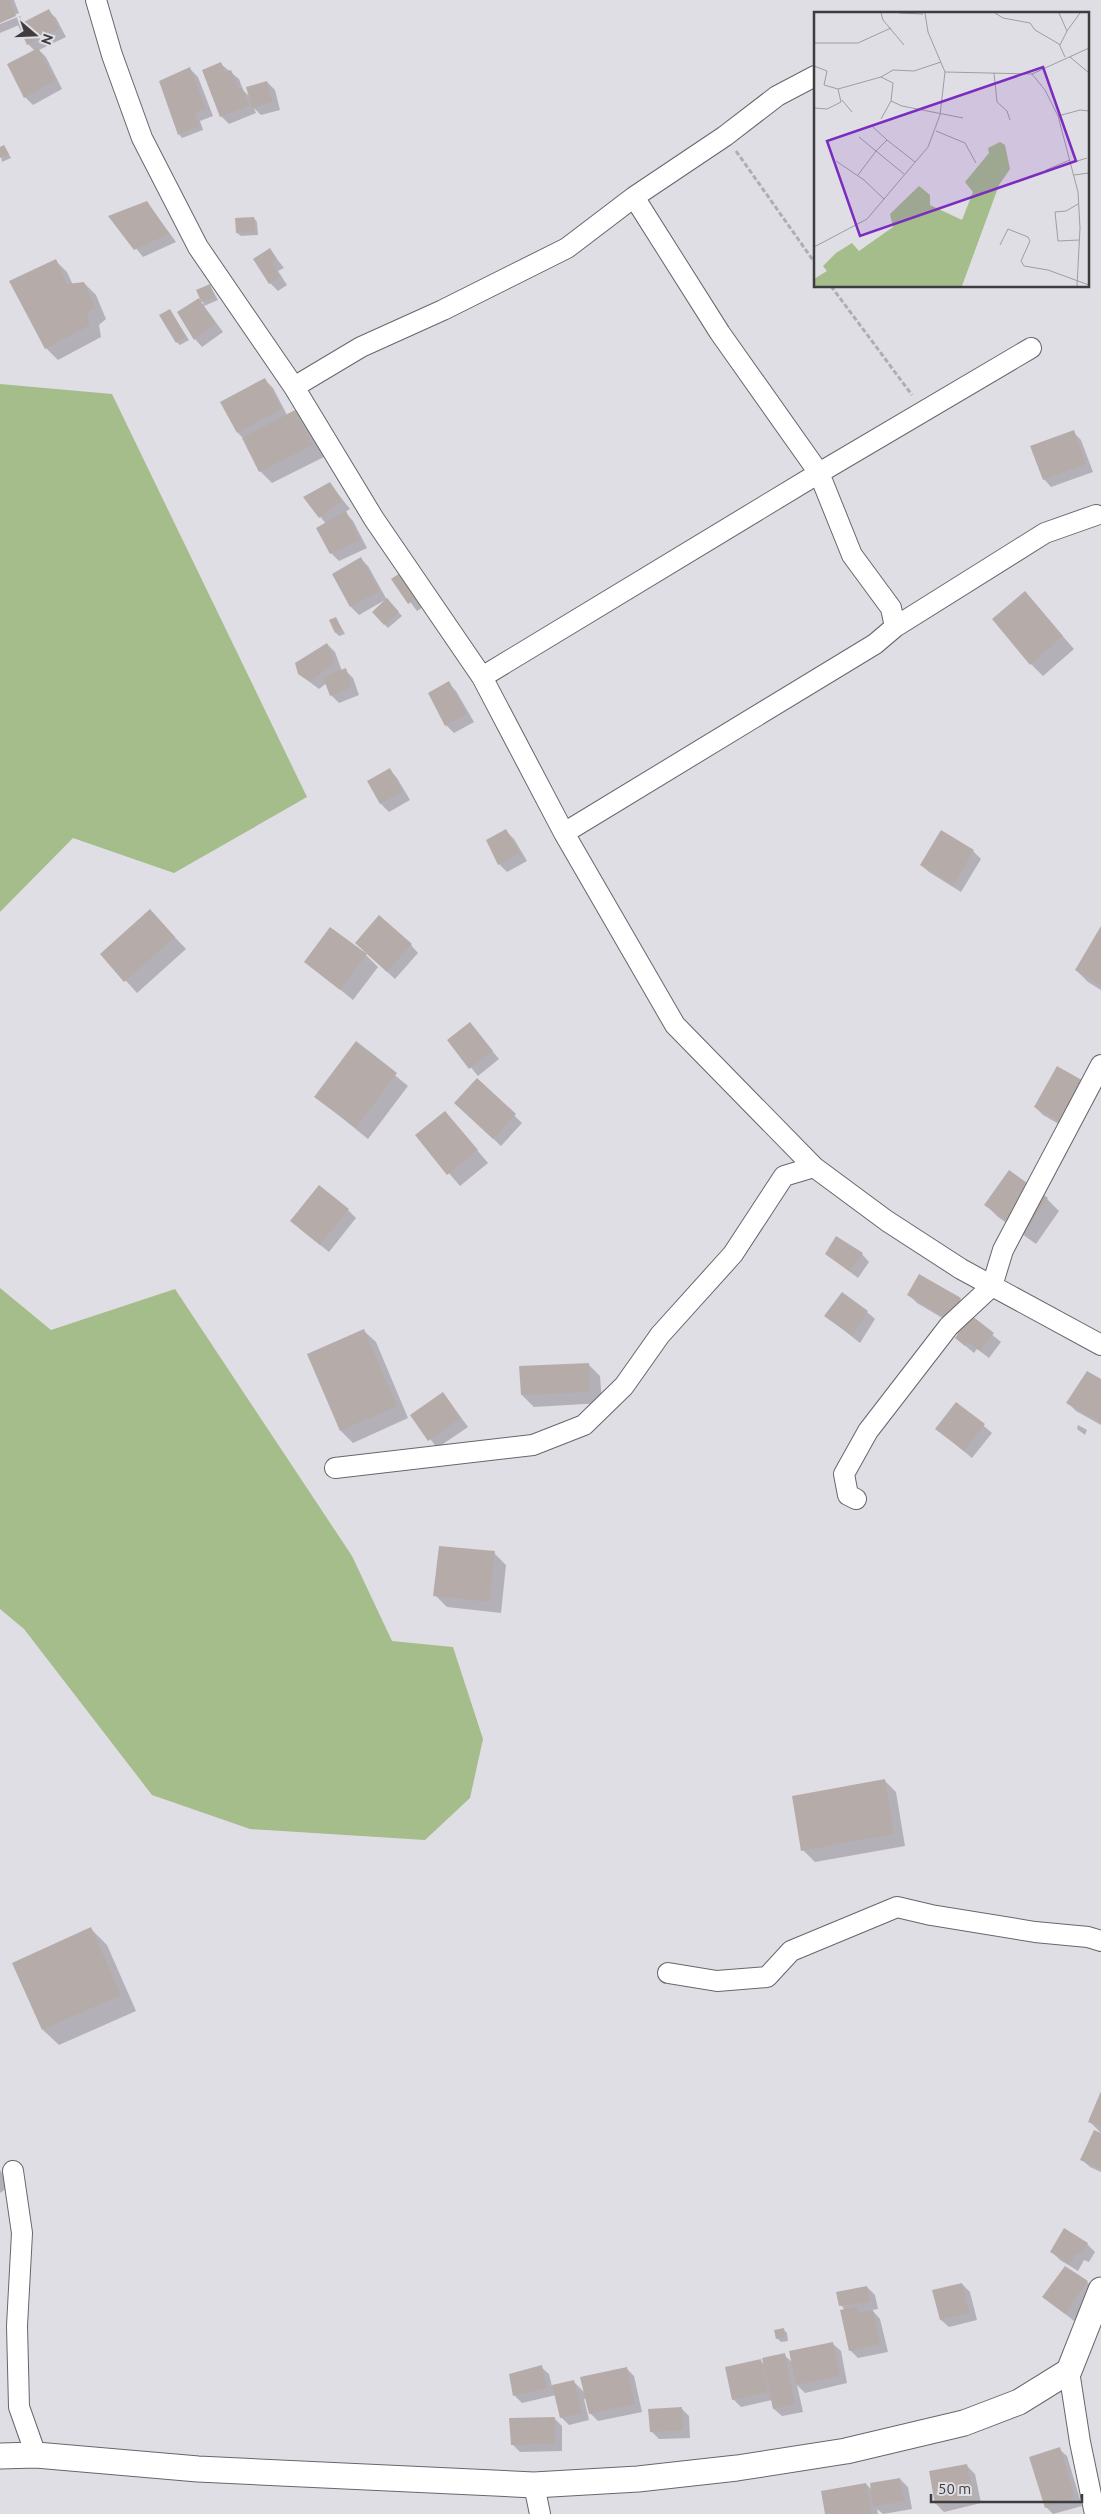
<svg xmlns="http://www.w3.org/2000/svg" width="1101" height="2514" viewBox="0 0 1101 2514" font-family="Ubuntu,sans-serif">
<rect width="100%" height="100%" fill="#e0dee5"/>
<path fill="#a4bd8a" d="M0,384L112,394L307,797L174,873L73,838L0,912Z
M0,1288L51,1330L175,1289L352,1556L392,1641L453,1647L483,1739L470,1798L425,1840L250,1829L152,1795L24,1629L0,1609Z"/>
<path fill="#0003" d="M0,0H14L19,13L0,21Z
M49,11L56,18L66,37L39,50L46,57L62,89L33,105L25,97L35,51L28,44L19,25L0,33V24L20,16L23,23Z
M221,64L239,79L243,90L251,98L267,82L275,90L280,110L261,115L254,108L256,113L229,124L221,116Z
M190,69L198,77L213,116L200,121L203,130L182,138L179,134Z
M4,146L11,158L2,162L0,148Z
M147,202L176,242L143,257L110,216Z
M254,218L257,222L258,235L241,236L237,233Z
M270,250L284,268L278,271L287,285L278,291L270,283Z
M55,260L67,272L73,285L84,283L96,295L106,319L99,325L101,337L58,360L46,348Z
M210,286L218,300L204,306L223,332L202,347L195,339L199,300L204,305L198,291Z
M169,310L189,340L180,345L177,342Z
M265,380L273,388L287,415L295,411L307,423L324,457L272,483L260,471L243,438L238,433Z
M1073,432L1081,440L1093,472L1051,487L1044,479Z
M329,483L350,509L345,512L353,521L367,548L339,561L331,553L318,528L326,524L305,497Z
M361,559L368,566L387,600L402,616L388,628L373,612L385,600L359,615L351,607L333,574Z
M393,579L434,600L417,611Z
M1025,593L1074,649L1043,676L1031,664Z
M336,618L345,634L339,636L336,633Z
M327,644L335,652L342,671L345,670L353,678L359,695L339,703L331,695L327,683L319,689L299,674Z
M448,683L456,691L474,722L454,733L446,725Z
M390,770L397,778L410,800L389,812L381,804L369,782Z
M506,831L514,839L527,861L507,872L499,864Z
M973,851L981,859L961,892L929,872L921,865Z
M150,911L186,949L137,993L102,954Z
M1101,929V990L1088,982L1076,970Z
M411,945L418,953L395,979L364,951Z
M366,955L378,967L353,1000L305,961Z
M470,1024L499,1059L478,1076L449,1041Z
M356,1043L408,1086L368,1139L316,1097Z
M1058,1068L1071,1131L1043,1115L1035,1107Z
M477,1080L522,1123L501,1146L464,1111Z
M445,1112L488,1163L460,1186L417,1136Z
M1047,1199L1059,1211L1036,1244L998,1217L986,1205Z
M348,1210L356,1218L329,1252L300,1229Z
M826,1254H862L869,1262L858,1278Z
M909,1295L960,1299L968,1307L954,1325L917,1303Z
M867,1312L875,1319L860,1343L826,1316Z
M967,1314L1001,1342L989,1358L977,1349L974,1353L956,1338Z
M364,1331L376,1342L408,1418L353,1443L341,1431L308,1355Z
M588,1364L600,1376L602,1403L534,1407L522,1395Z
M1101,1380V1425L1076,1411L1068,1403Z
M443,1393L468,1427L437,1448L412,1415Z
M957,1403L992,1433L972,1458L937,1429Z
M1078,1425L1087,1430L1085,1435L1077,1429Z
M494,1553L506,1565L501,1613L447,1607L435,1595Z
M884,1780L896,1792L905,1846L815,1862L803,1850Z
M91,1929L107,1945L136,2011L59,2045L43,2030Z
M1101,2094V2133L1089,2121Z
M1101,2135V2172L1090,2167L1082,2160Z
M0,2170L10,2186L0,2193Z
M1087,2244L1095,2252L1089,2262L1084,2260L1078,2271L1060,2260L1052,2252Z
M1087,2282L1095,2290L1074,2321L1044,2297Z
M962,2284L970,2292L977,2320L949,2327L941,2320Z
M867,2287L875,2295L878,2309L872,2310L880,2319L888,2352L858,2358L850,2350L845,2310L841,2305Z
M784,2330L787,2333L788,2341L781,2342L778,2339L776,2331Z
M833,2344L841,2351L847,2383L805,2393L797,2385L803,2412L782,2416L774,2409L772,2400L741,2407L733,2399L760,2361L765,2365L784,2355L792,2362Z
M541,2367L549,2374L552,2386L574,2382L585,2393L626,2368L634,2376L642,2412L598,2421L590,2413L587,2398L584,2399L589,2420L569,2425L561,2417L556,2395L522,2403L515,2396Z
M681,2408L689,2416L690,2438L659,2439L651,2431Z
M554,2418L562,2426V2451L520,2452L512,2444Z
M1059,2449L1067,2456L1082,2506L1053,2514L1046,2507Z
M967,2466L975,2474L981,2503L944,2512L936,2504Z
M900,2479L908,2487L912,2509L883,2514L877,2509L878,2514H826L866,2484L872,2490Z"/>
<path fill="#b5acaa" d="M0,0H10L16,16L0,23Z
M49,9L59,29L27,45L18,25Z
M38,48L55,81L24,98L7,64Z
M221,62L225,72L231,70L239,89L242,87L249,106L220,117L202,70Z
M190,67L206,109L195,113L200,126L178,135L159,81Z
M267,81L273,102L252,108L246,87Z
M4,145L9,154L0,158V147Z
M147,201L169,234L134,250L108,216Z
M254,217L255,232L236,233L235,218Z
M270,248L277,259L272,263L280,277L269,284L253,259Z
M56,259L67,284L84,282L95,307L87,313L90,325L45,349L9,281Z
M210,284L215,297L201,302L216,324L194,340L177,312L199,298L201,301L196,290Z
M170,309L186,336L176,343L159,315Z
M265,378L282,409L237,433L220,402Z
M295,410L313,445L259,472L242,438Z
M1074,430L1086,464L1043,480L1030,446Z
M330,482L343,501L319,518L303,497Z
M346,511L360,540L330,554L316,528Z
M361,557L380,591L350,607L332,574Z
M411,566L428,591L408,604L391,579Z
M1025,591L1063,636L1030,665L992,619Z
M387,598L399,612L384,625L372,612Z
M336,617L342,630L335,633L329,620Z
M327,643L335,662L310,682L298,674L295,663Z
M346,668L352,687L330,696L323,677Z
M449,681L467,714L445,726L428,693Z
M390,768L403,792L380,804L367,781Z
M506,829L520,853L498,865L486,840Z
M941,830L974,850L953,885L920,865Z
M150,909L175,937L124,982L100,954Z
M379,915L412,944L387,972L355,943Z
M1101,926V986L1075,970Z
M330,927L367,954L340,990L304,962Z
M470,1022L493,1051L469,1069L447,1040Z
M356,1041L397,1073L356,1128L314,1097Z
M1057,1066L1087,1083L1063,1124L1034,1107Z
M477,1078L516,1114L493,1139L454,1103Z
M445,1111L478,1150L447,1175L415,1135Z
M1009,1170L1048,1198L1024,1233L984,1205Z
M319,1185L349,1209L320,1245L290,1221Z
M836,1236L863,1253L849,1271L825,1254Z
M919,1274L961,1298L946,1318L907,1295Z
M842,1292L868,1311L852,1336L824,1316Z
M967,1312L994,1333L980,1351L968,1342L965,1346L955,1338L958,1334L953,1330Z
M364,1329L397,1406L340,1431L307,1354Z
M589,1363L590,1392L521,1395L519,1366Z
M1087,1371L1101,1379V1423L1066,1403Z
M443,1392L461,1418L428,1441L410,1415Z
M956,1402L985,1424L964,1451L935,1429Z
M439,1546L495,1551L489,1602L433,1596Z
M885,1779L894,1834L801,1851L792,1796Z
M91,1927L121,1995L42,2030L12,1963Z
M1101,2091V2127L1088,2122Z
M1094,2130L1101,2133V2169L1080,2160Z
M1064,2228L1088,2243L1081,2255L1076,2253L1070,2264L1050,2252Z
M1065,2266L1088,2281L1065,2314L1042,2297Z
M962,2283L970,2313L940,2320L932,2290Z
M867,2286L871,2302L839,2306L836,2292Z
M857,2306L858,2313L873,2310L880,2344L849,2351L840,2310Z
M784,2328L785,2337L776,2339L774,2330Z
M833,2342L840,2376L796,2385L789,2351Z
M785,2353L795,2404L773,2409L762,2358Z
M761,2359L768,2392L732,2400L725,2367Z
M542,2365L547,2388L513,2396L509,2374Z
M627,2367L635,2404L589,2414L580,2377Z
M574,2380L582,2413L560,2418L552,2385Z
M682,2407L683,2430L650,2432L648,2409Z
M555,2417V2444L511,2445L509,2418Z
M1060,2447L1075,2498L1045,2508L1029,2457Z
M967,2464L974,2495L935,2504L929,2471Z
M900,2478L905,2501L873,2507L870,2483Z
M866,2483L872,2514H825L821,2491Z"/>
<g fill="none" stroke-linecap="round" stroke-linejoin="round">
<defs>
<path id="minor" d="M96,0L112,55L142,138L198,247L294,387L374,519L482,677L564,833L675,1025L814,1167L887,1221L961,1269L1101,1345
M294,387L361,347L443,310L567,248L634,197L725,136L777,96L815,76
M895,627L1045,533L1096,515
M482,677L819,473L720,333L634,197
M564,833L875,644L895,627L891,608L852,555L819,473L1031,348
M335,1468L533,1445L584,1425L624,1386L660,1335L733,1254L784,1176L814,1167
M856,1499L848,1495L844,1474L868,1431L949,1326L992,1286L1003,1250L1101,1065
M668,1973L717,1981L767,1977L791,1951L897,1907L931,1915L1035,1932L1088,1937L1101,1941
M13,2171L22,2233L17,2326L19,2407L36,2455
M1069,2371L1080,2442L1095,2514
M534,2485L540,2514"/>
<path id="major" d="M0,2456L36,2455L198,2469L534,2485L638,2479L737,2468L846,2451L964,2423L1019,2402L1069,2371L1101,2290"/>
</defs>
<use href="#minor" stroke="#68666d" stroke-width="22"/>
<use href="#major" stroke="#68666d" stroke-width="27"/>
<path stroke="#afadb3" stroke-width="3" stroke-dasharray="5 2.5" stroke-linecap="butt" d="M736,151L815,263
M831,286L912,395"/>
<use href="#minor" stroke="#fff" stroke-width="20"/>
<use href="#major" stroke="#fff" stroke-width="25"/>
</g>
<g transform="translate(814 12)">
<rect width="275" height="275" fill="#e0dee5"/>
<path d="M186,130L191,133L196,157L185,173L148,274H0V267L13,259L9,254L22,241L38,231L45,239L79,215L76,202L105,174L116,183V193L148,208L159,180L151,170L175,141L174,136Z" fill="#a4bd8a"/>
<path fill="none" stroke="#9f9da3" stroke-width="1" d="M67,1L69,8L90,33M85,1L109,2M111,1L114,20L131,60L218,62L231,78L244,104L264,180L266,216L263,274M181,1L189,6L216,11L221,18L245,32L251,45M245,1L253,19L246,33M253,19L266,1M0,31H44L77,16M256,45L275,61M0,54L13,59L10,73L24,77L67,65L79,58L100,59L127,50M180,61L183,90L193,99L196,108M218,62L275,36M67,65L79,71L77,89L88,94L149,106M28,88L38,100M0,96L13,97L27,90L24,77M244,104L266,98L275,99M67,107L77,89M58,114L73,128M122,119L151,131L162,151M45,125L62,139L73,128L101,150M22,149L50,168L70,187M257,151L273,146M232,158L256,148M44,163L62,139L90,162M260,163L275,161M264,192L252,199L241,200L244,229L265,228M186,233L194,217L214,225L216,229L207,249L210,254L234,258L275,273M0,235L53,207L114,135L126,103L131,60"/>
<path fill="#7b2cbf" fill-opacity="0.15" stroke="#7b2cbf" stroke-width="2.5" d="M229,55L262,149L46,224L13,129Z"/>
<rect width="275" height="275" fill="none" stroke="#3d3c3f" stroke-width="2.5"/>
</g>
<g transform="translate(35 35) rotate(109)" stroke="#e0dee5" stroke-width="4" paint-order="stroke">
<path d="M0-4L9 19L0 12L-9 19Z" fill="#3d3c3f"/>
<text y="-8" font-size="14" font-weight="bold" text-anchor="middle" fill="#3d3c3f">N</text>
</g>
<path d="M931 2494v8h151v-8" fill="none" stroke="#3d3c3f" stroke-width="2.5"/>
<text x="938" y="2494" font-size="15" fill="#3d3c3f" stroke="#e0dee5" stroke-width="4" paint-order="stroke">50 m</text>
</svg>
